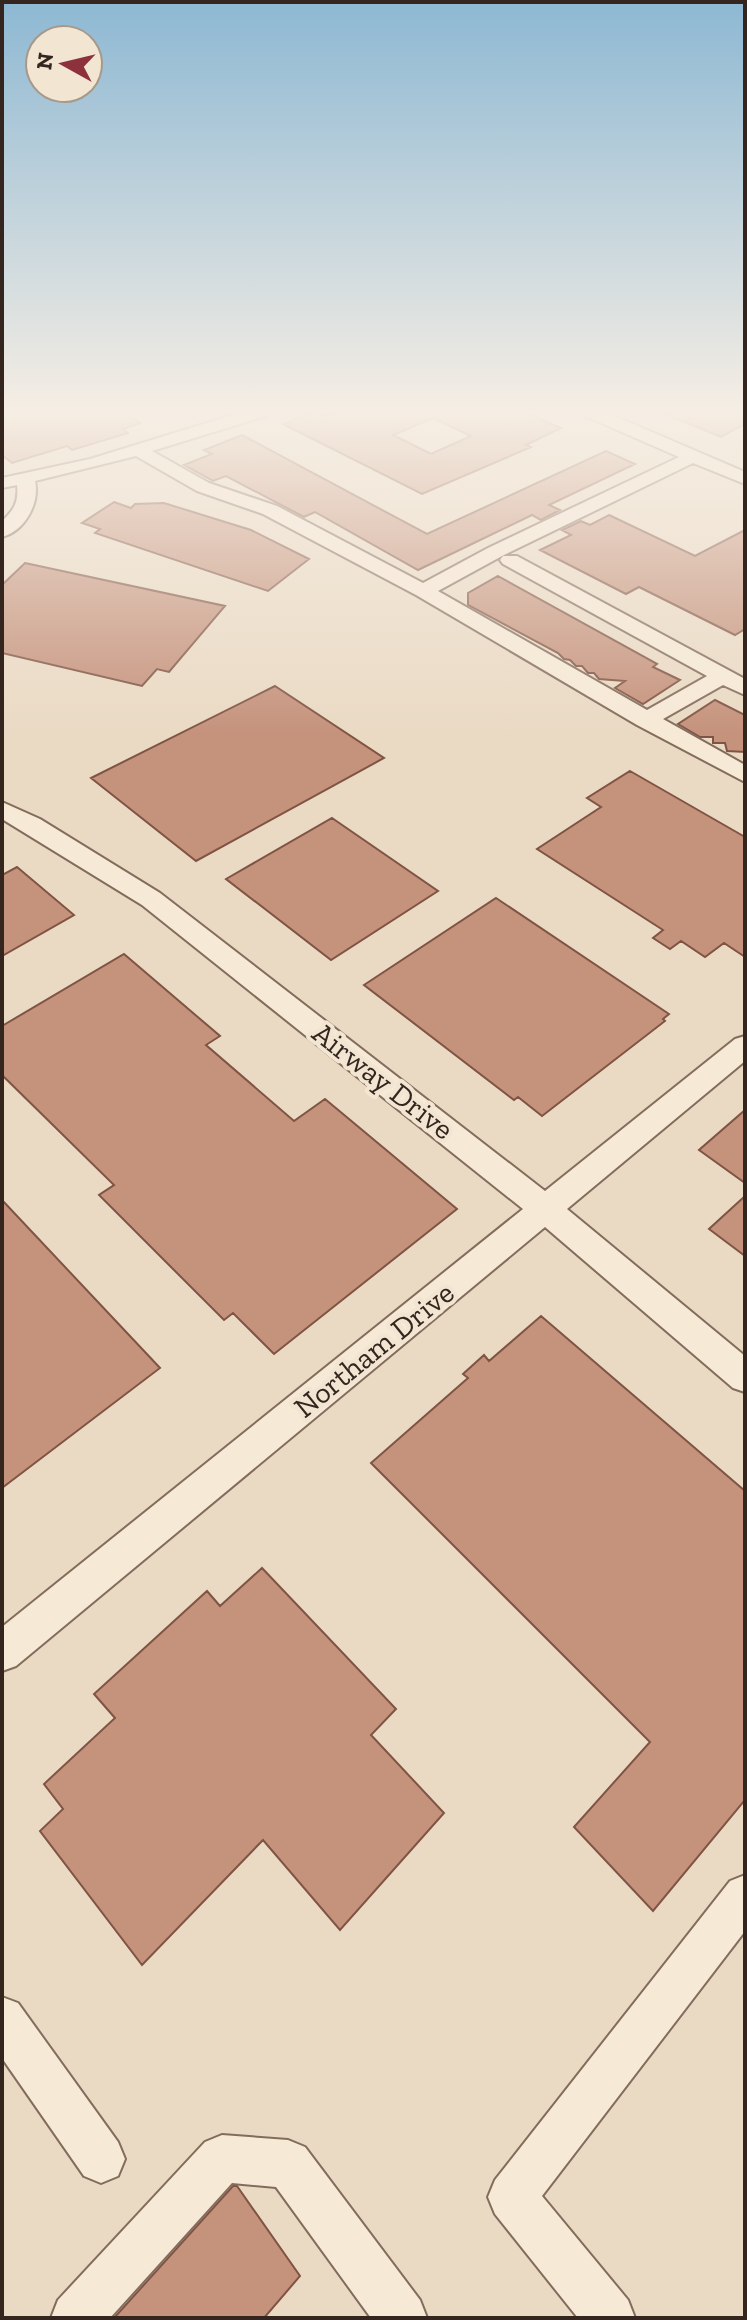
<svg xmlns="http://www.w3.org/2000/svg" width="747" height="2320" viewBox="0 0 747 2320" font-family="'Zilla Slab',serif">
<rect width="100%" height="100%" fill="#eadac4"/>
<path fill="#c5927c" stroke="#805444" stroke-width="2" fill-rule="evenodd" d="M2,411H123L140,423L123,429L128,433L72,450L67,446L12,463L2,455Z
M316,411L326,416L338,411H522L561,428L526,445L531,447L422,494L283,424ZM433,418L471,436L431,454L393,435Z
M658,411H745V424L721,437Z
M242,435L427,534L606,451L635,464L549,505L560,510L541,520L532,515L418,570L315,512L304,517L226,476L213,481L184,465L212,454L204,450Z
M114,502L131,508L135,504L164,503L251,530L309,559L268,591L95,533L100,529L82,523Z
M609,515L695,556L745,530V629L735,635L639,587L626,594L540,550L571,535L562,530L581,521L590,525Z
M25,563L225,606L169,672L157,669L142,686L2,653V585Z
M498,576L657,664L653,667L680,680L643,704L615,688L625,681L599,679L594,673H588L582,666H576L570,660L564,659L558,653L468,605V593Z
M275,686L384,758L196,861L91,778Z
M715,700L745,715V752L727,751L725,743H713V737H700L678,724Z
M630,771L745,837V957L724,943L705,957L681,941L670,949L653,938L663,930L537,849L601,807L587,798Z
M332,818L438,891L331,960L226,879Z
M17,867L74,915L2,956V875Z
M496,898L669,1014L663,1019L665,1021L542,1116L518,1097L514,1100L364,985Z
M124,954L220,1036L206,1045L294,1121L325,1099L457,1209L274,1354L233,1313L224,1320L99,1195L114,1185L2,1075V1026Z
M745,1110V1183L699,1150Z
M745,1196V1256L709,1229Z
M2,1200L160,1368L2,1488Z
M541,1316L745,1491V1800L653,1911L574,1827L650,1742L371,1463L468,1378L463,1374L484,1355L489,1361Z
M262,1568L396,1709L371,1735L444,1813L340,1930L263,1840L142,1965L40,1831L63,1809L44,1784L115,1718L94,1694L207,1591L220,1606Z
M233,2186H237L300,2276L264,2318H114Z"/>
<g fill="none" stroke-linecap="round" stroke-linejoin="round">
<defs>
<path id="minor" d="M246,411H271L269,415L152,451L209,483L277,506L423,583L488,548L679,457L583,415L581,411H603L745,472V484L693,463L502,556L438,591L647,710L707,676L503,564L500,560L503,556H517L745,679V695L723,685L663,719L745,765V782L637,725L416,595L263,514L197,491L136,456L35,481C40,503 25,531 2,537V521C14,510 19,502 17,485L2,488V478L90,459Z
M2,802L40,819L160,893L545,1191L735,1039L745,1036V1061L567,1209L745,1356V1392L733,1388L545,1227L16,1666L2,1671V1627L523,1209L142,905L2,819Z
M745,1875V1931L542,2196L628,2300L635,2318H578L495,2214L488,2197L495,2180L730,1881Z
M2,1997L18,2003L118,2142L125,2159L118,2176L101,2183L84,2176L2,2058Z
M222,2135L288,2140L305,2147L420,2300L427,2318H371L276,2187L232,2183L110,2318H51L58,2300L205,2142Z"/>
</defs>
<use href="#minor" stroke="#836c5c" stroke-width="4"/>
<use href="#minor" fill="#f6e9d6" fill-rule="evenodd"/>
</g>
<linearGradient id="sky" x2="0" y2="1"><stop stop-color="#8db8d3"/><stop offset="0.56" stop-color="#f6eee4"/><stop offset="1" stop-color="#f6eee4" stop-opacity="0"/></linearGradient>
<rect width="747" height="735" fill="url(#sky)"/>
<g text-anchor="middle" stroke-width="8" stroke-linejoin="round" paint-order="stroke">
<g font-size="30" fill="#34261f" stroke="#f2e5d2">
<text transform="translate(383 1081) rotate(38)" y="10">Airway Drive</text>
<text transform="translate(374 1350) rotate(-39)" y="10">Northam Drive</text>
</g>
</g>
<rect width="747" height="2320" fill="none" stroke="#34261f" stroke-width="8"/>
<g transform="translate(64 64) rotate(278)"><circle r="38" fill="#f2e5d2" stroke="#a6998a" stroke-width="2"/>
<path d="M0-6L14 30L0 20L-14 30Z" fill="#8d313c"/>
<text y="-12" font-size="22" font-weight="bold" text-anchor="middle" fill="#34261f">N</text>
</g>
</svg>
